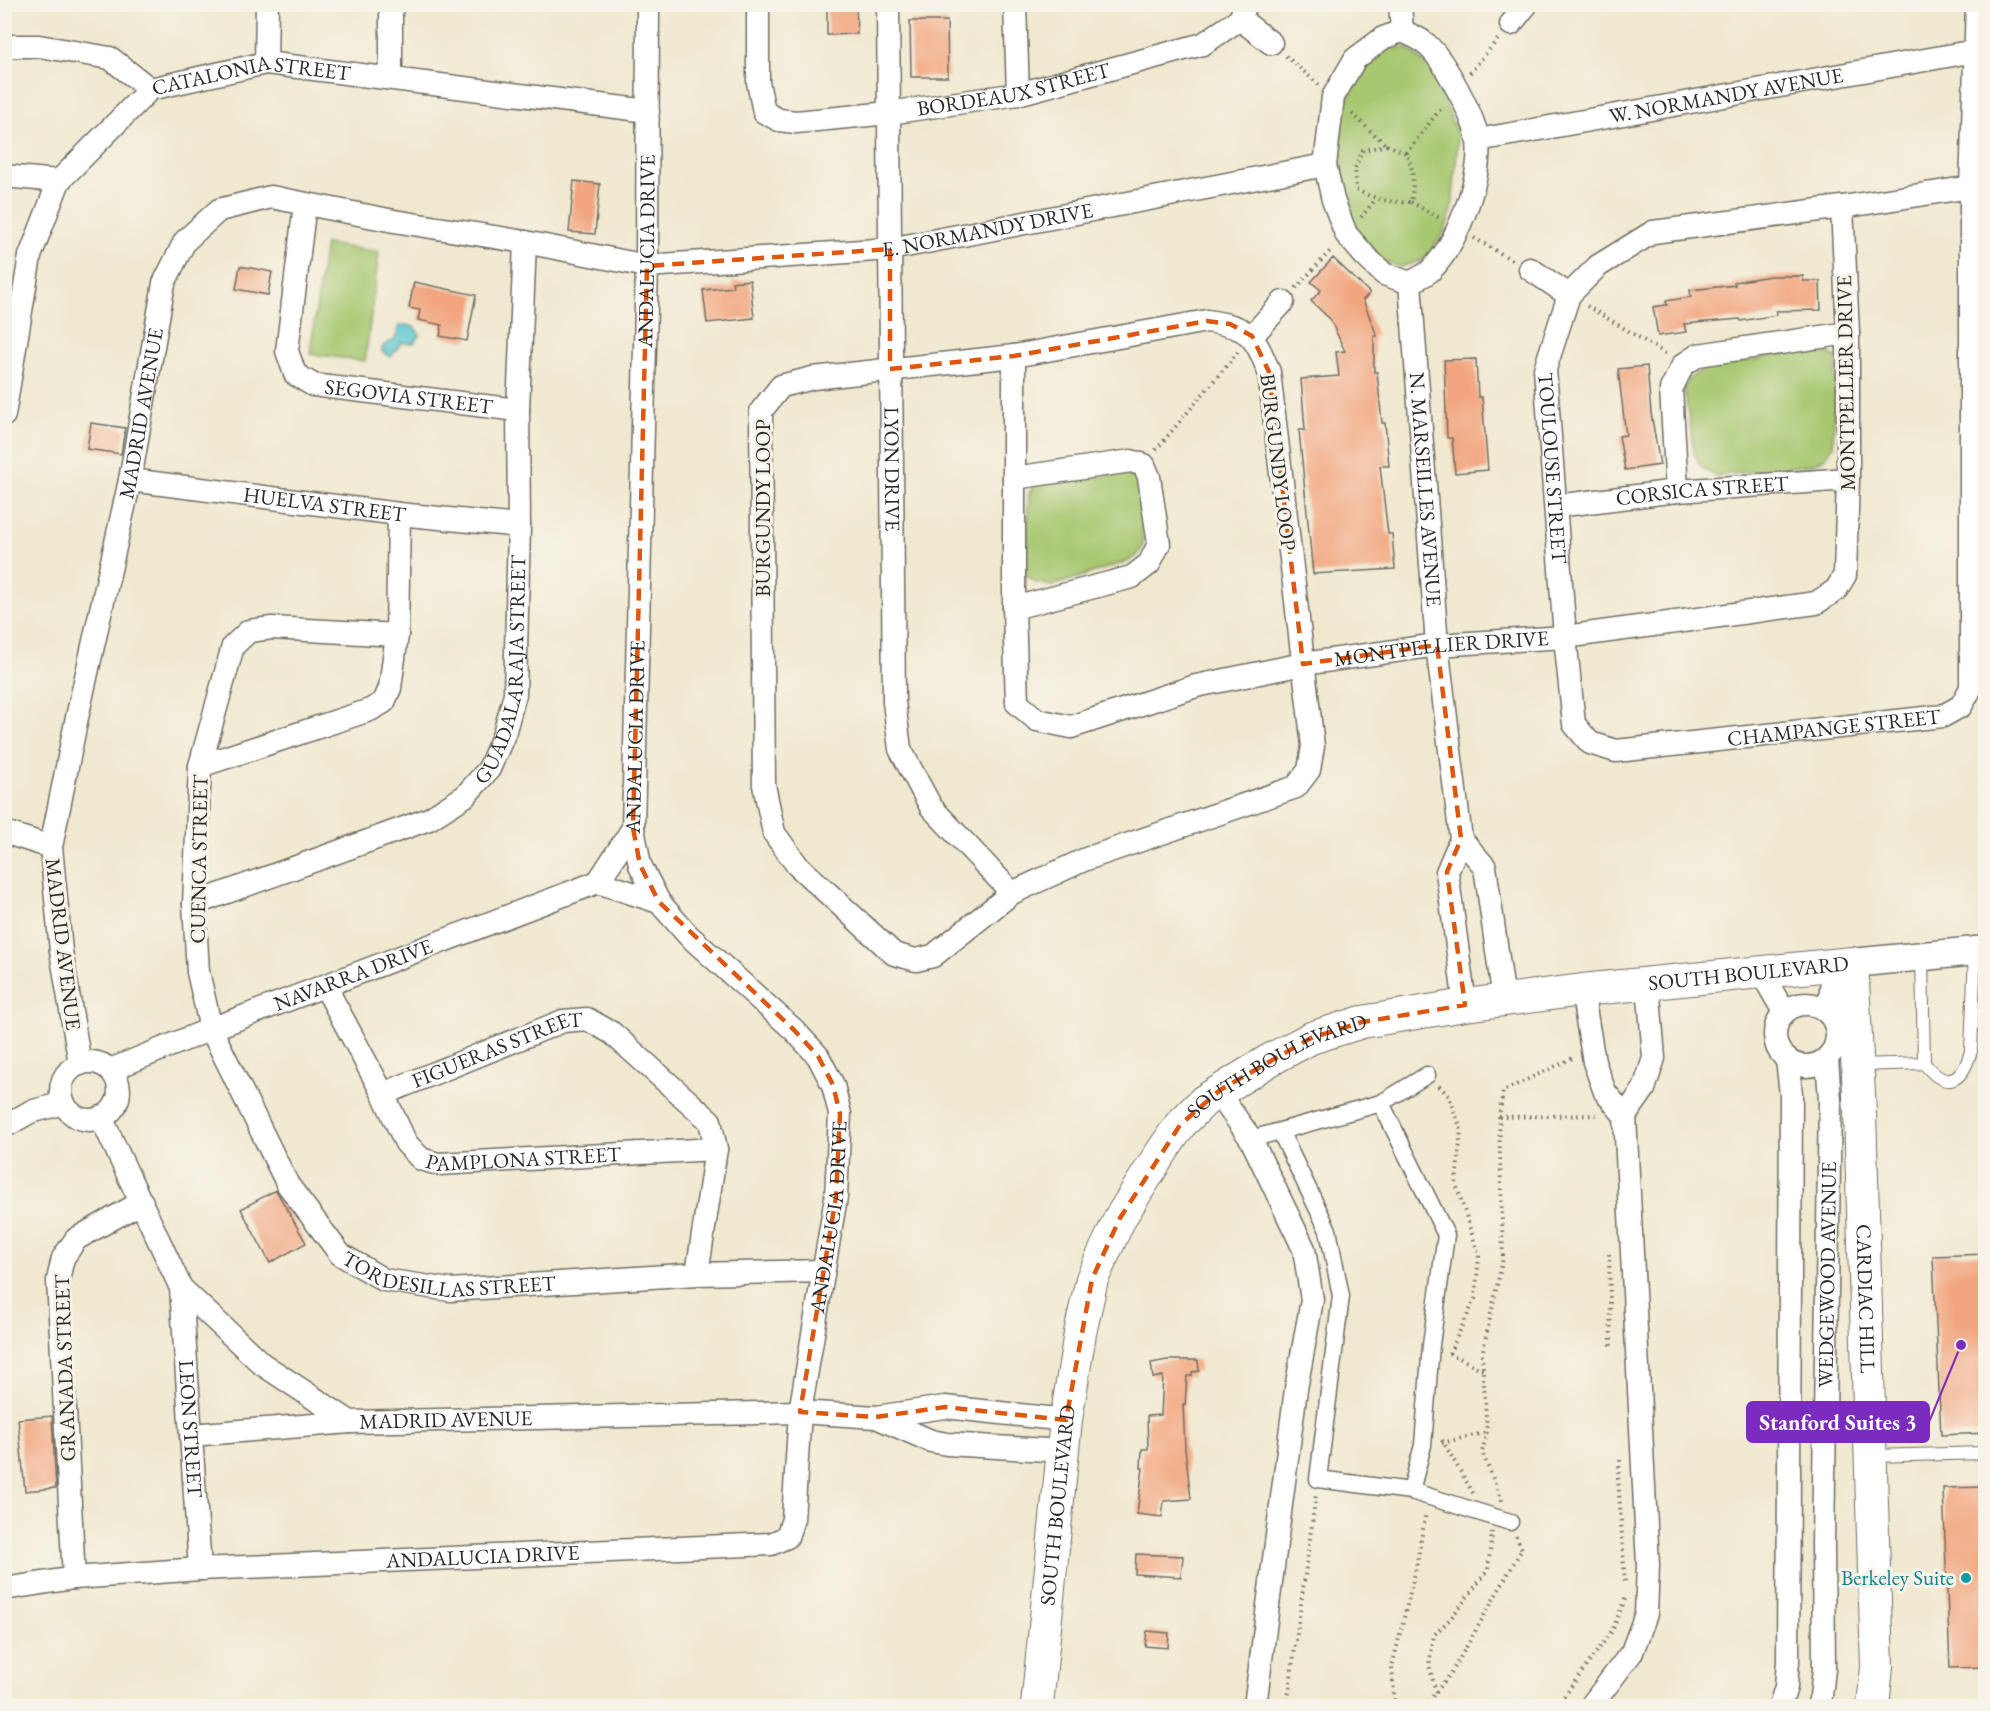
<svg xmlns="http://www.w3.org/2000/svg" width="1990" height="1711" viewBox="0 0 1990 1711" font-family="'EB Garamond',serif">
<rect width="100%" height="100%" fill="#f7f3e8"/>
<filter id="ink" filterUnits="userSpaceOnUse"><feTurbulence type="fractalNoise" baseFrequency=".0167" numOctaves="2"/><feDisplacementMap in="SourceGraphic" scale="12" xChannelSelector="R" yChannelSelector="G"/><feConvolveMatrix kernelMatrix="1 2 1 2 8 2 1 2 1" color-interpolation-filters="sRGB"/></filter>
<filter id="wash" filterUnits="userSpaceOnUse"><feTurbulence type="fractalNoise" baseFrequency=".008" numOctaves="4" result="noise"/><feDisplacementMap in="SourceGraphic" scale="24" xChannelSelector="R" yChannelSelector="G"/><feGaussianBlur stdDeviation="1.35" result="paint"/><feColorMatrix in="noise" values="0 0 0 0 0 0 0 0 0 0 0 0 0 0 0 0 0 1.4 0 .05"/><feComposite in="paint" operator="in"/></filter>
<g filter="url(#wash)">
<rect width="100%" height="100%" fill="#f0e8cf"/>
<path fill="#a7c76f" stroke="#69794d" stroke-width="1.5" d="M1385,47L1407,48L1433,70L1458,137L1452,210L1444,233L1423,260L1400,267L1380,260L1359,235L1344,194L1340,113L1365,62Z
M325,244L379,252L365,361L310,354Z
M1811,348L1828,352L1836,358L1833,446L1826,457L1814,464L1715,476L1702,467L1695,456L1684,388L1690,378L1702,370Z
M1126,473L1140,482L1143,546L1137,556L1128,561L1052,586L1035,582L1025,574L1029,493L1034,485Z"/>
<path fill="#5bc7d1" stroke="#43797e" stroke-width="1.5" d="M406,325L414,327L420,335L414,343H401L391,357L382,352V348L387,343L395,340L399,326Z"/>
<g id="blocks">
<path fill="#f2a57e" d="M827,4H856L857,34L827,35Z
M910,21H947L948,77H911Z
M574,181L600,184L595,234L569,232Z
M1333,258L1370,293L1363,300L1377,336H1374V372H1377L1382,423H1385L1389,466H1380L1388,534H1392L1395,569L1313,574L1299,430H1305L1301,379L1339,376L1336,352L1345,351L1330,319L1311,301L1321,290L1311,282Z
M240,266L272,272L268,295L236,289Z
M1770,276H1803V281H1820L1821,310L1776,311L1777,315L1741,321L1740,319L1684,324L1686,332L1658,336L1653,307L1667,305L1666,301L1691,297L1690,290L1735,285L1734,282Z
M750,280L754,318L707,323L703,290L733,287L732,282Z
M414,282L476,295L467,341L440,336L442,325L418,320L420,310L409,308Z
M1476,359L1478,397H1482L1488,470L1455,473L1452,438H1447L1444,360Z
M1647,366L1651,413L1660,465L1625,470L1619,436L1626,435L1618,369Z
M91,423L125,428L121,454L87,449Z
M276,1190L306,1243L270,1263L241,1209Z
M1986,1254V1433L1941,1435L1933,1256Z
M1167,1360H1198L1199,1371L1192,1372V1376H1187L1185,1405L1183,1404L1185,1449L1191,1499L1164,1501L1162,1517L1137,1514L1143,1468H1141L1142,1449H1148L1147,1416L1161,1415L1163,1376L1153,1378L1151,1363Z
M52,1416L56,1488L25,1491L18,1419Z
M1986,1487V1667L1950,1668L1943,1488Z
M1136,1554L1183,1556L1181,1577L1135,1574Z
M1147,1631L1169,1633L1168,1648L1145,1646Z"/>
</g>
</g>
<g filter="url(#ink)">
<use href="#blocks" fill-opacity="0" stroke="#706d64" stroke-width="1.5"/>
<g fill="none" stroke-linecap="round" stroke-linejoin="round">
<defs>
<path id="service" d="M1922,956L1924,1063C1946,1091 1962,1083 1971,1051L1975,951
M1859,1065L1924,1063
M1872,1456L1986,1453"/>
<path id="pedestrian" d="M1381,1103L1446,1235L1431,1345L1423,1445L1411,1491
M1280,1131L1328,1230L1341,1296L1318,1479L1411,1491L1510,1522
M1251,1139L1381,1103L1427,1075"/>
<g id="minor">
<path id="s1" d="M758,4V82L764,112L779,120L796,122L889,113L1018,94L1203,44L1240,19L1246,4"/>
<path id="s2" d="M888,4L894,702L900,749L931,807L1012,893"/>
<path d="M1015,4L1018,94"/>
<path d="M1400,4L1402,31"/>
<path d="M1240,19L1271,43"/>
<path d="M1511,24L1527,4"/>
<path d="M1402,31C1410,35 1420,38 1426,44C1444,59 1475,118 1478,141C1482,178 1457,245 1430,271C1424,276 1416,279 1410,283L1384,274L1365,256L1346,234L1333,200L1325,165L1333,97L1355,59L1383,38Z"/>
<path d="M4,46H39L110,58L150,89"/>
<path d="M266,63L267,4"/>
<path d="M391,78V4"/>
<path id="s3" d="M1478,140L1975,51L1986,52"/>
<path d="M4,176L59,181"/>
<path id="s4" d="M1971,187L1842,207L1653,232L1598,266L1569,295L1545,369L1565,637L1574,724L1590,743L1616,751L1943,716L1961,706L1971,688V187L1977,4"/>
<path id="s5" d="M305,204L287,351L295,374L313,385L518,410"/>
<path d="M1530,269L1569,295"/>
<path id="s6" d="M1410,283L1437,645L1461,839L1447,872L1465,1005"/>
<path d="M1207,321C1249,327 1254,334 1269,372L1313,746L1309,770L1296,787L1086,859L1012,893L933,956L916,960L894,954L797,865L774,833L764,785L761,411L781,386L813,378L1014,356Z"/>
<path d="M1252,336L1283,302"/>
<path id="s7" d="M1014,356V608L1017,703L1037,720L1071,727L1196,686L1303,664L1437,645L1565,637L1816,603L1836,590L1845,575L1848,479V333L1842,207"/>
<path id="s8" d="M4,415L30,256L59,181L150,89L266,63L648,111"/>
<path id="s9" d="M130,480L399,514L519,526"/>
<path d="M1677,491L1671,389L1683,365L1698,355L1848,333"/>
<path id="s10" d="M1556,506L1677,491L1848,479"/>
<path d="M1014,608L1132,577L1149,564L1159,544L1149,477L1144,465L1131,461L1014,478"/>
<path id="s11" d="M397,635L272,628L249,631L233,646L200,766L194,904L198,972L211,1029L288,1185L340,1254L384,1280L450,1290L697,1274L823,1271"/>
<path d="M200,766L370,710L384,702L390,688L397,635L399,514"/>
<path d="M4,832L51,847"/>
<path d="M1461,839L1485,867L1504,1000"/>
<path d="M598,882L659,902"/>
<path d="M598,882L633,828"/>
<path id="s12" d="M194,904L429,819L465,796L489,769L504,734L515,694L519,526L518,410L525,242"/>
<path d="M1761,972L1784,1012"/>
<path id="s13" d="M325,986L383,1094L406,1143L421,1159L438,1164L716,1149"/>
<path d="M1582,990L1594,1062L1605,1092L1625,1116"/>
<circle cx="1806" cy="1035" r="31"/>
<path d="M1828,1013L1834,965"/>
<circle cx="90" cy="1091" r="29"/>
<path id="s14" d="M80,1064L61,951L51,847L76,722L130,480L164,283L185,241L219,210L271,197L394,221L525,242L647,266L890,249L1325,165"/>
<path id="s15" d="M110,1070L211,1029L598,882"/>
<path d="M1220,1090L1228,1107L1251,1139L1304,1249L1312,1300L1296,1389L1255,1706"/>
<path id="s16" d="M383,1094L563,1021L587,1019L612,1033L710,1121L716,1149L697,1274"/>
<path id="s17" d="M101,1117L181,1288L262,1364L350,1422L800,1412L876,1417L945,1407L1066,1420"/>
<path d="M4,1127L30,1112L64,1103"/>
<path id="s18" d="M181,1288L200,1569"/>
<path d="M876,1417L931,1441L947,1444L1063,1451"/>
<path d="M191,1435L350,1422"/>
<path d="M74,1578L58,1280L63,1258L76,1239L142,1202"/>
<path id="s19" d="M4,1589L74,1578L200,1569L771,1544L787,1537L793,1519L800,1412L836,1197L840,1114L833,1085L818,1056L794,1030L688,935L659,902L640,865L633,828L647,266L648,4"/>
<path d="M1591,1706L1632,1652L1646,1614L1648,1565L1625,1116L1644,1089L1654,1058L1648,983"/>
<path d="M1780,1706L1786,1687L1788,1661L1791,1094L1787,1059"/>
<path id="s20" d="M1818,1706L1821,1696L1824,1669L1823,1543L1830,1100L1827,1058"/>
</g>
<path id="tertiary" d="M1852,963L1986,950"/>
<g id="secondary">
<path id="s21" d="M1037,1706L1066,1420L1080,1333L1092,1279L1120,1218L1157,1159L1180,1125L1204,1101L1268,1061L1311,1038L1362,1022L1465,1005L1582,990L1852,963L1860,1113L1877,1667L1873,1706"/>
</g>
</defs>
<use href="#service" stroke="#706d64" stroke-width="14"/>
<use href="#pedestrian" stroke="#706d64" stroke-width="19"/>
<use href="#minor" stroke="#706d64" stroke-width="25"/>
<use href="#tertiary" stroke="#706d64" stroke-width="31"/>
<use href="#secondary" stroke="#706d64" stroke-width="34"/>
<path stroke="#706d64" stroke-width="4" stroke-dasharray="1.5 4.5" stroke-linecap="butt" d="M1286,56L1319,85
M1470,73L1498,39
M1352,114L1386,145
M1387,145L1406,153C1414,168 1414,185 1411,202C1390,203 1375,199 1356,190L1355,168L1363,150Z
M1406,153L1443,106
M1411,202L1441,219
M1361,217L1376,199
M1474,238L1514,261
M1296,288L1332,249
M1587,306L1668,355
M1156,450L1238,352
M1439,1086L1449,1096L1461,1130L1456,1184L1479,1256L1475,1299L1449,1354
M1499,1117L1597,1115
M1609,1254L1611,1349
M1449,1353L1483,1370
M1442,1440L1473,1493
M1442,1443L1487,1432
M1620,1460L1618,1477L1625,1582
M1502,1501L1482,1452L1487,1432L1482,1355L1503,1258L1499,1117L1503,1091L1575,1057
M1436,1692L1429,1665L1434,1635L1451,1618L1488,1570L1492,1532
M1287,1706L1316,1494
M1395,1706L1392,1667L1416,1568L1426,1512
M1425,1706L1452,1672L1522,1549L1516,1536
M1557,1706L1612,1631L1625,1599"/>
<use href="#service" stroke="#fff" stroke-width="12"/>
<use href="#pedestrian" stroke="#fff" stroke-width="16"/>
<use href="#minor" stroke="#fff" stroke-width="22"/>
<use href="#tertiary" stroke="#fff" stroke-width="28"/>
<use href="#secondary" stroke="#fff" stroke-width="32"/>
</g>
</g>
<path fill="none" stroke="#df570e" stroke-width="4.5" stroke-dasharray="12 8" stroke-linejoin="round" d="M890,249V369L1014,356L1207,321L1230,324L1252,336L1269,372L1303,664L1437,645L1461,839L1447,872L1465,1005L1362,1022L1311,1038L1220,1090L1180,1125L1120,1218L1092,1279L1066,1420L945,1407L876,1417L800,1412L836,1197L840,1114L833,1085L818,1056L794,1030L659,902L640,865L633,828L647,266Z"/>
<circle fill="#0f9aa8" stroke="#f7f3e8" stroke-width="2" cx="1966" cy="1578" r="6"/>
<g text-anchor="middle" stroke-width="6" stroke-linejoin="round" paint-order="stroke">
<g font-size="21" fill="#2b2b2b" stroke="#f7f3e8">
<text dy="7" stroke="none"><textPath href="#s8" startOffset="474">CATALONIA STREET</textPath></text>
<text dy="7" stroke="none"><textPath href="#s1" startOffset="363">BORDEAUX STREET</textPath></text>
<text dy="7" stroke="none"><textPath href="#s3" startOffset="252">W. NORMANDY AVENUE</textPath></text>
<text dy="7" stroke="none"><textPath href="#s14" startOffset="1666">E. NORMANDY DRIVE</textPath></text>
<text dy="7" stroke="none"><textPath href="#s19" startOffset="2154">ANDALUCIA DRIVE</textPath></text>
<text transform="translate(1846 383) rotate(-91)" y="7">MONTPELLIER DRIVE</text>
<text dy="7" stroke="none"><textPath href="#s5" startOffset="290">SEGOVIA STREET</textPath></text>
<text dy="7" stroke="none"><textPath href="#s14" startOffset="662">MADRID AVENUE</textPath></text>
<text transform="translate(1278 462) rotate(83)" y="7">BURGUNDY LOOP</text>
<text dy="7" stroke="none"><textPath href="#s2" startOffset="465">LYON DRIVE</textPath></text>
<text dy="7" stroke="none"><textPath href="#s4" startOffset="604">TOULOUSE STREET</textPath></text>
<text dy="7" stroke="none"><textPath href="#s6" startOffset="207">N. MARSEILLES AVENUE</textPath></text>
<text dy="7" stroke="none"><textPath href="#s10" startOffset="147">CORSICA STREET</textPath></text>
<text dy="7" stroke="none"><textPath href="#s9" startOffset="196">HUELVA STREET</textPath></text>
<text transform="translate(763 508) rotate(-90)" y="7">BURGUNDY LOOP</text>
<text dy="7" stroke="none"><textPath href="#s7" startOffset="788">MONTPELLIER DRIVE</textPath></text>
<text dy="7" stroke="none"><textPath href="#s12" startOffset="430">GUADALARAJA STREET</textPath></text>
<text dy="7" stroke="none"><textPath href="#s4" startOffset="1132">CHAMPANGE STREET</textPath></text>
<text dy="7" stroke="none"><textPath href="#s19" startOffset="1668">ANDALUCIA DRIVE</textPath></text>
<text transform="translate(199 859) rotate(-89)" y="7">CUENCA STREET</text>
<text transform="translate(63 944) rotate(83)" y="7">MADRID AVENUE</text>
<text dy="7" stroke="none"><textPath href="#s21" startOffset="1210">SOUTH BOULEVARD</textPath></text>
<text dy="7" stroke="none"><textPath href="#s15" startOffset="261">NAVARRA DRIVE</textPath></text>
<text dy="7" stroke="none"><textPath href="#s16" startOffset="123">FIGUERAS STREET</textPath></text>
<text dy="7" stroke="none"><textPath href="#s21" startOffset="724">SOUTH BOULEVARD</textPath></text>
<text dy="7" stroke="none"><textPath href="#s13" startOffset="302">PAMPLONA STREET</textPath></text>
<text dy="7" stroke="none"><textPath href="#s19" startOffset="1110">ANDALUCIA DRIVE</textPath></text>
<text dy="7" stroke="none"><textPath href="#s11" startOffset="934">TORDESILLAS STREET</textPath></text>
<text dy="7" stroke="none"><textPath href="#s20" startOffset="432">WEDGEWOOD AVENUE</textPath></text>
<text dy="7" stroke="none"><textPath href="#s21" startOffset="1650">CARDIAC HILL</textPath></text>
<text transform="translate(65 1368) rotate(-92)" y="7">GRANADA STREET</text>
<text dy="7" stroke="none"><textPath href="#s17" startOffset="501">MADRID AVENUE</textPath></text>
<text dy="7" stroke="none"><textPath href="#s18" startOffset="141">LEON STREET</textPath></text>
<text dy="7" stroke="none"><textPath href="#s21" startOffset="202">SOUTH BOULEVARD</textPath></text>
<text dy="7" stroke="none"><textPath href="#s19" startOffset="480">ANDALUCIA DRIVE</textPath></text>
</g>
<g font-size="21" fill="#0d838f" stroke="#f7f3e8" text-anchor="end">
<text x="1954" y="1585">Berkeley Suite</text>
</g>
</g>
<path fill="none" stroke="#7b2cbf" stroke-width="2" d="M1961 1345L1929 1422"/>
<circle fill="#7b2cbf" stroke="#f7f3e8" stroke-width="2" cx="1961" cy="1345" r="6"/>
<rect fill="#7b2cbf" stroke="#7b2cbf" stroke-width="2" x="1747" y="1402" width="182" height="40" rx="6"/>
<g font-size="22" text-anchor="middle" font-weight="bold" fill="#fff">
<text x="1838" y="1430">Stanford Suites 3</text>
</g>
<rect width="1990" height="1711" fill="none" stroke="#f7f3e8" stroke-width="24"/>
</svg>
